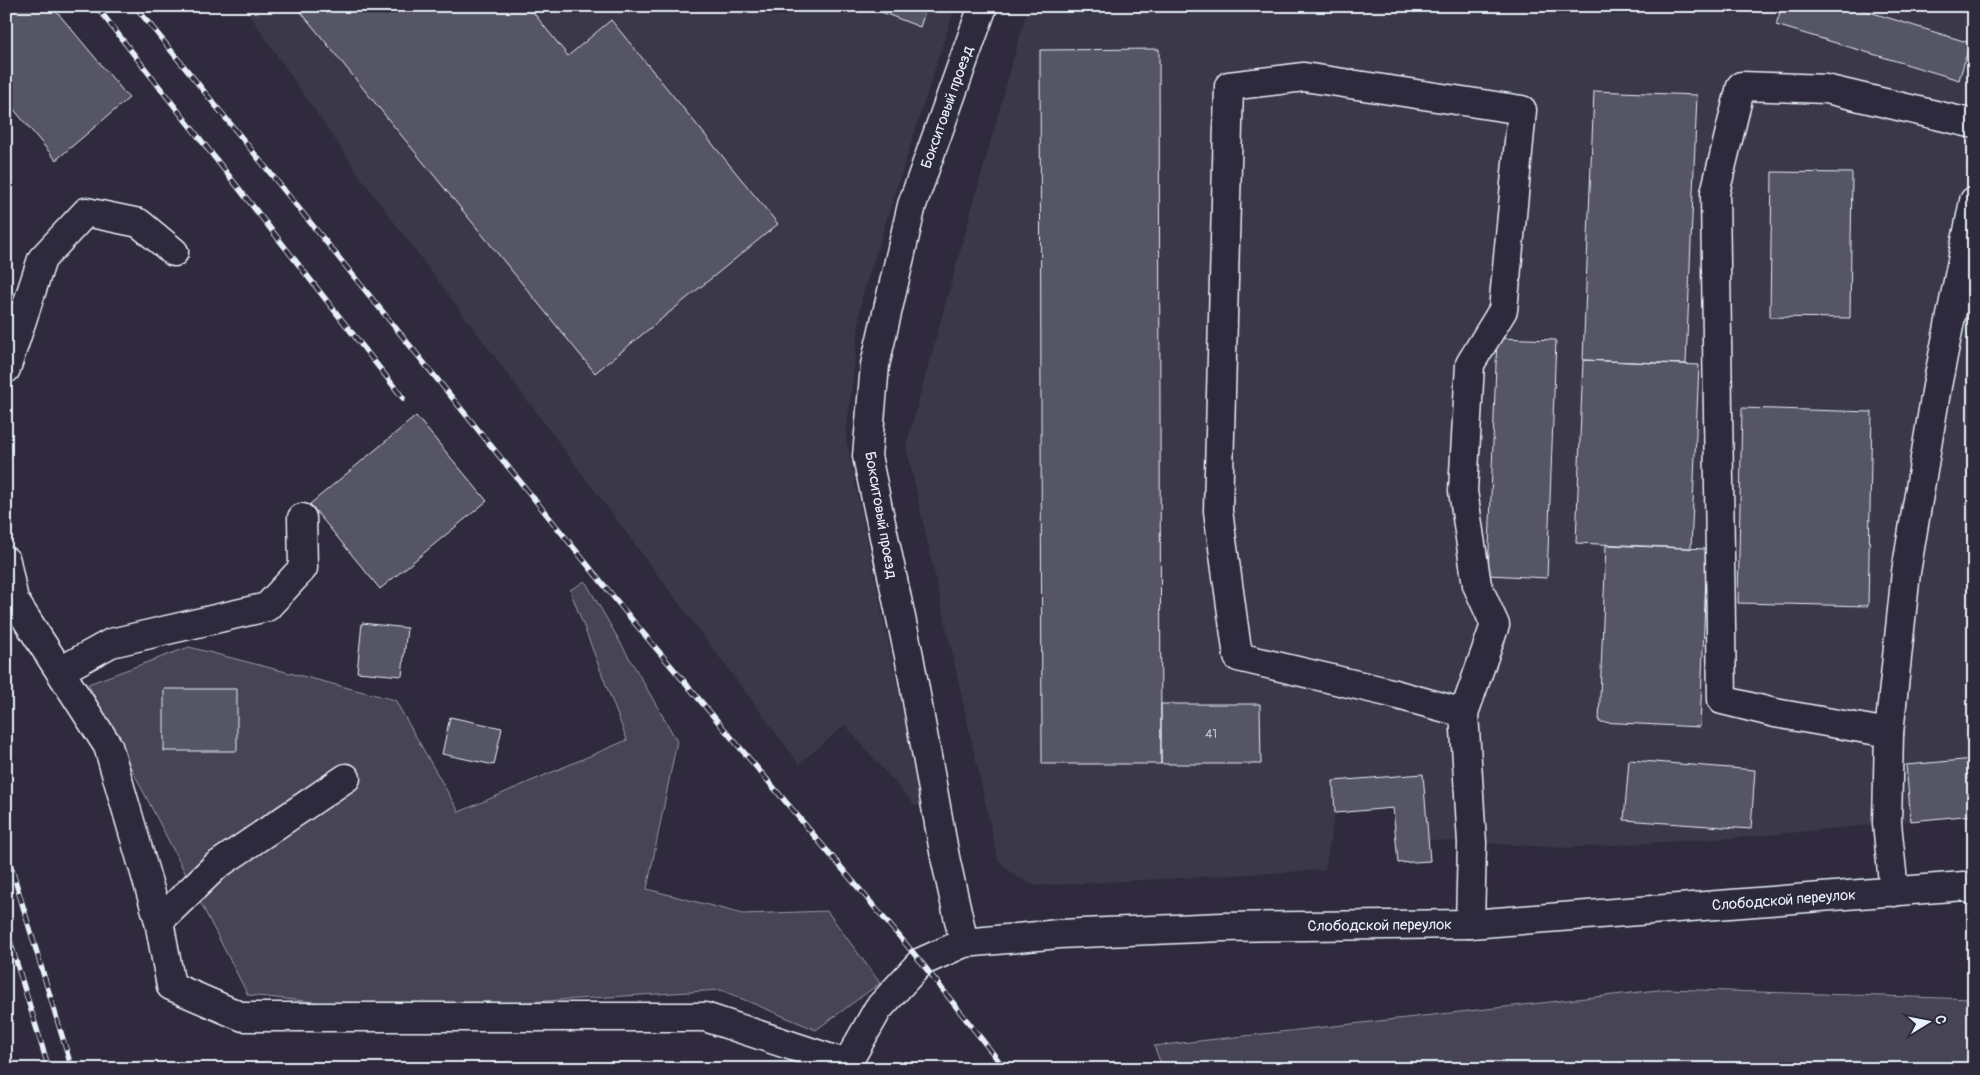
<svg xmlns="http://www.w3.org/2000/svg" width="1980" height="1075" viewBox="0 0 1980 1075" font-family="Pangolin,sans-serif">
<rect width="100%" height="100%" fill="#2f2a3d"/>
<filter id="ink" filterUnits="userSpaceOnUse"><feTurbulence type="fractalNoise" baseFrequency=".02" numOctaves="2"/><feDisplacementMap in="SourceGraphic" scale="10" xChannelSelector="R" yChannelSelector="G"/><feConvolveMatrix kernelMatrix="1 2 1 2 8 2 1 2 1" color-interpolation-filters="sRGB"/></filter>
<g filter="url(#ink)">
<path fill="#3b3749" d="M243,6H955L862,297L846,438L922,804L915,806L845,725L799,764L364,182Z
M1028,6H1974V815L1748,837L1566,848L1429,840L1430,861L1398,863L1393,808L1335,813L1325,870L1036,886L1016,877L998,860L906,446Z"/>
<path fill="#464455" stroke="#979aa6" d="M585,581L677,741L647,889L743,914L827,911L880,983L816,1030L721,990L480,1005L371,1008L248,995L88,684L189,647L395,700L459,812L627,740L570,590Z
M1667,989L1974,999V1069H1163L1154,1046Z"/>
<path fill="#575565" stroke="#e8f1f8" d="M6,6H52L129,98L56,160L6,100Z
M296,6H528L568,56L611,20L778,224L595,373Z
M866,6H927L920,27Z
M1782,6H1850L1970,43L1959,80L1776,25Z
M1159,49L1161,764H1042L1040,50Z
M1594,91L1697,95L1686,364L1583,360Z
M1772,172L1852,173L1850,318L1770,317Z
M1497,338L1556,340L1547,578L1488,575Z
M1583,360L1699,365L1691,548L1576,543Z
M1742,408L1872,412L1868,606L1738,603Z
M416,416L487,501L380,589L310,504Z
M1606,545L1707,549L1700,727L1599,722Z
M362,623L407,628L402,676L357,672Z
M164,689H237V751H164Z
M1161,704H1260L1261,764H1161Z
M450,717L502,728L494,765L442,754Z
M1974,759V815L1911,821L1906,765Z
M1629,760L1755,770L1751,829L1624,820Z
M1423,774L1430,861L1398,863L1393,808L1335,813L1333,781Z"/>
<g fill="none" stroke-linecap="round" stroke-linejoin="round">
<defs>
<g id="minor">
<path d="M6,369L42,259L86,212L139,223L174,252"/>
<path d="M6,561L14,600L108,746L159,921"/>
<path d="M60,671L111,643L267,607L303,568L302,518"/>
<path d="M1464,713L1495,625L1477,585L1463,491L1470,364L1503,310L1522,110L1304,77L1229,86L1218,511L1238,657L1387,692L1464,713L1472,843L1470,924"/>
<path d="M1889,733L1775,713L1722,700L1715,193L1741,86L1826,89L1974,124"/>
<path d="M346,778L216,866L159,921L171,986L243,1017H705L847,1064"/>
<path d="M1894,892L1887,823L1889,733L1906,572L1937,386L1974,201"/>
<path id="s1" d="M964,943L945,857L909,656L867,456L875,365L912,205L983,6"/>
<path id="s2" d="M844,1069L878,1009L921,962L964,943L1059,934L1222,927L1470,924L1964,886L1974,891"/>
</g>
</defs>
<use href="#minor" stroke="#e8f1f8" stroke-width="31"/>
<use href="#minor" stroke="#2f2a3d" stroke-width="28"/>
<defs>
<path id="rail" d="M96,6L403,398
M135,6L633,621L921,962L1005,1069
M6,850L72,1069
M6,928L49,1069"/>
</defs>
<use href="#rail" stroke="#e8f1f8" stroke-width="5.5"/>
<use href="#rail" stroke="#2f2a3d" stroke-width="4" stroke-dasharray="11" stroke-linecap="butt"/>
</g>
</g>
<g text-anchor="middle" stroke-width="5" stroke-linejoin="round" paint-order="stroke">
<g font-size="12" fill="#c4cad3">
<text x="1211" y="738">41</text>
</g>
<g font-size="15" fill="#e8f1f8" stroke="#2f2a3d">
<text dy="5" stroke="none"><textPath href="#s1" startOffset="856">Бокситовый проезд</textPath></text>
<text transform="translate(881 515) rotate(80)" y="5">Бокситовый проезд</text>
<text dy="5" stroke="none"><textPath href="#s2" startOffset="1001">Слободской переулок</textPath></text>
<text dy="5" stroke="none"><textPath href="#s2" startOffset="596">Слободской переулок</textPath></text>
</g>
</g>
<rect width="1980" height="1075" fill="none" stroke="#2f2a3d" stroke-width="25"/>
<rect x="12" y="12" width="1955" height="1050" fill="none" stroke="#e8f1f8" stroke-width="2" filter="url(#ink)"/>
<g transform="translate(1928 1022) rotate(80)" stroke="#2f2a3d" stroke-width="4" paint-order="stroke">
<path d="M0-4L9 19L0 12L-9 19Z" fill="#e8f1f8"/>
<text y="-8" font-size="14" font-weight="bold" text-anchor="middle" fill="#e8f1f8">С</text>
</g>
</svg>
